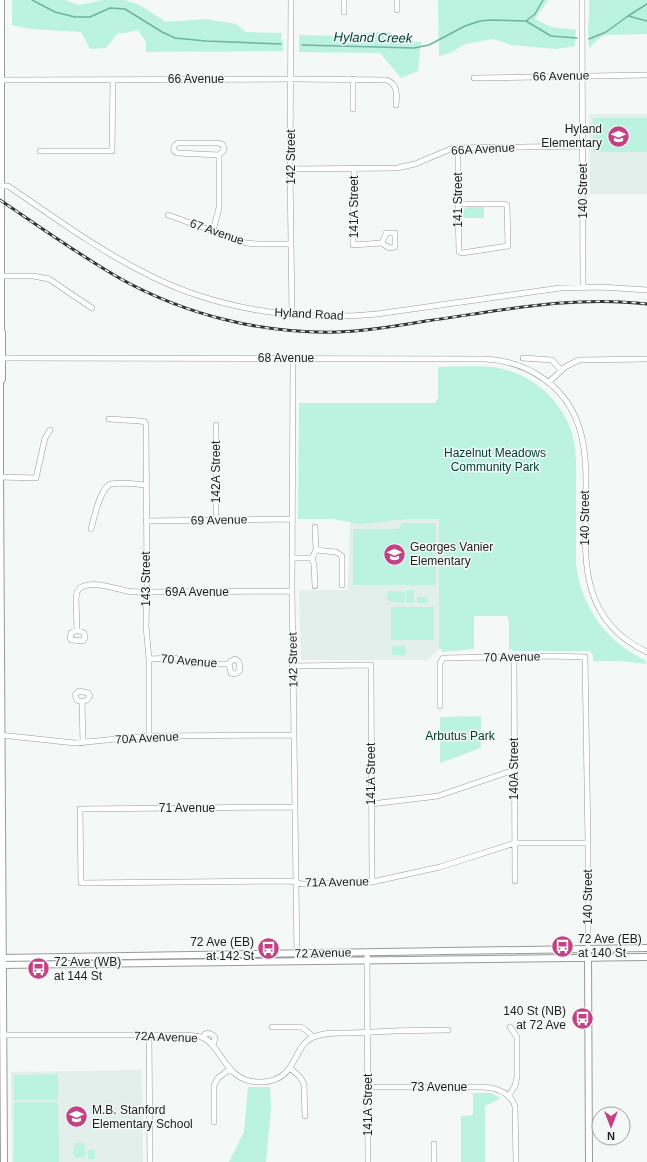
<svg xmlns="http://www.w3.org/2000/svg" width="647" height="1162" viewBox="0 0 647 1162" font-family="Arial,sans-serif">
<rect width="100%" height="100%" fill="#f4f8f7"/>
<path fill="#e2efeb" d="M589,114H647V194H590Z
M350,519H439V649L428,660H301L299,590H348Z
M142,1070L143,1162H12L11,1072Z"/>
<path fill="#bcf3e0" d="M12,0H65L79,5L103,0H124L138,4L166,22L206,19L236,24L246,32L282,33L281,40H283V51L146,52V42L138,30L125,33H118L106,48L90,49L81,32L30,29L12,25Z
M438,0H548L535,19L551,27L576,30L575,46L556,49L512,45L493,39L465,44L452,52L439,56Z
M589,0H647V34L606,35L601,37L589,48L588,26L589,19Z
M389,32L406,41L421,42L418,71L401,78L380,53L299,52V35L342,36L355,33Z
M593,118H647V152H593Z
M466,207H484V218H461V212Z
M438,367C458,367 479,365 499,368C534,375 564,402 573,437C577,453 576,469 576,485C576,512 576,538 576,564C581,607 607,643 647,661H644L647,664L621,661H593V656L590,651H512V649H509V622L507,616H474V649L442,652V649H439V519H407L360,524L333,519H298L299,403H435L438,398Z
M403,523H436V585H353V529H398Z
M406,590H414V603H406Z
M389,591L405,592L404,603L389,601L386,597Z
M417,597H427V603H417Z
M391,607H434V640H391Z
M392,646H405L406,655H392Z
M481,716V748L440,763V717Z
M58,1074V1100H14V1075Z
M248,1087H270L271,1108L266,1162H229L244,1132Z
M473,1093H491L501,1098L485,1106V1162H461V1116L473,1115Z
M14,1102H58L59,1162H14Z
M76,1143H82C86,1147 87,1155 83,1158H76C71,1154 73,1148 76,1143Z
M88,1150H95V1159H88Z"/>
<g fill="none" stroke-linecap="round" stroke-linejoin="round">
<path stroke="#6fb49f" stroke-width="1.5" d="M32,0L55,12L75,17H90L110,8L125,9L162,32L175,38L206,41L281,44
M628,16L647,4
M526,21L535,14L543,0
M589,39L606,32L628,16L647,21
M302,45L414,48L429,45L465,26L480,21L490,20L526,21L551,36L577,38"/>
<defs>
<path id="minor" d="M291,0L290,169L292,315
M344,0V12
M397,0V10
M582,0L583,287
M474,78L647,75
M2,80L297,79L387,80C398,85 397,95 396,105
M353,109V79
M40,151H112L113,80
M354,168L353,245L382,243C387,247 389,249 395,247V233H386L382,243
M290,169L397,168L415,164L453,148L583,146
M1,186H8C51,215 94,247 141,271C212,309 297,322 377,314L560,288L601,287L647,290
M458,204H504L507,205L508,246L462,253L459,252L458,204V148
M168,215L246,243L257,244H291
M213,231L219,208V155L224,150L223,145L219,143H178C173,145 172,151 177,153L219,155
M1,276H33L49,279L92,308
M2,358L485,359C507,360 526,366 544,379C638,445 526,595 647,652
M293,358L292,591L297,957
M523,358L552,360L561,370
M549,382L565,367L579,360L647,359
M109,419L140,421L145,422L146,424L147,586L146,626L149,659V736
M0,477L36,478L45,438L50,430
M216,519V425
M146,521L292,519
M91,529C94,519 100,487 111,484C120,482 136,484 146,485
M316,550L336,552L342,556V585
M292,558H312
M315,586L314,565L312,558L316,550L315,527
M77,630L76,598L77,592L80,588C94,580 112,588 127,591C133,592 140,592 146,592L292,591
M77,630L84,633L85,638L83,641L71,640L70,638L71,633Z
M514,656L515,881
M149,659L175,658L193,664H229
M235,659L239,662L240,670L237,673L234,674L231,673L229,664L231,661Z
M292,666L371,665L372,882
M79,691L88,693L90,696L87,700L82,702L77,700L75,695Z
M82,702L83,743
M440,706V663L443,658L550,656L585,657L588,843V949
M0,735L75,743L149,736L294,735
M371,804L438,796L514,770
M294,807L80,809L81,883L290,881L302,884L359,883L372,882L440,867L515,843H588
M367,952L368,1162
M272,1027H301L306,1030L313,1037
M3,1035H177C185,1035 196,1035 204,1038C210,1041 213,1046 217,1051C229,1069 238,1083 262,1082C299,1080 291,1046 314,1037C325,1032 339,1033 351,1033C383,1031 416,1030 448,1030
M149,1035L150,1162
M203,1038L205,1034L208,1033L213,1035L215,1038L213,1045
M290,1068L300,1077L304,1084L305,1116
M368,1087H483C497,1088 510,1092 515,1106L516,1162
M509,1095L515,1086L517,1077V1037L510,1027
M214,1122V1085L218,1078L230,1069
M434,1162V1144"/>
<path id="major" d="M1,0V330L2,333V379L0,382V477L4,1162
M588,954L589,1162
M0,958L647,948
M0,965L647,957"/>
</defs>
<use href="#minor" stroke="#979b99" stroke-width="6"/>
<use href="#major" stroke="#979b99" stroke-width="8"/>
<use href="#minor" stroke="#fff" stroke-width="5"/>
<use href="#major" stroke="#fff" stroke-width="6"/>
<defs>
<path id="rail" d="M0,200C40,227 79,255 121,279C186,315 262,334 338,332C367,331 397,326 426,321C499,311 573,295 647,304"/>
</defs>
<use href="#rail" stroke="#333434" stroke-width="3"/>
<use href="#rail" stroke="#f4f8f7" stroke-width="1.5" stroke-dasharray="4.5" stroke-linecap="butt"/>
</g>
<defs>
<symbol id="school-disc" viewBox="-11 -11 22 22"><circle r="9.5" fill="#c54185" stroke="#f4f8f7"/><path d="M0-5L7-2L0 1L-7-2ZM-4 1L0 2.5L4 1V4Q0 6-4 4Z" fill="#fff"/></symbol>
<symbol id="bus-disc" viewBox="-11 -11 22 22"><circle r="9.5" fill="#c54185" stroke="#f4f8f7"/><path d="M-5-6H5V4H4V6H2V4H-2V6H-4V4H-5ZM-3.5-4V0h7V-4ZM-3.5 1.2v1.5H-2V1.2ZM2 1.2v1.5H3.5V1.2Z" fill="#fff"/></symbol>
</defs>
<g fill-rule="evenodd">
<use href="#school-disc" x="606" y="124" width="25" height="25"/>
<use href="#school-disc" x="382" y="542" width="25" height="25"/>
<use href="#bus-disc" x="550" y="934" width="25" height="25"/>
<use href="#bus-disc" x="256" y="936" width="25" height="25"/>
<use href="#bus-disc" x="26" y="956" width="25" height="25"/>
<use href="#bus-disc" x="570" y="1006" width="25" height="25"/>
<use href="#school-disc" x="64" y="1104" width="25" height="25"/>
</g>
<g text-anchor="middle" stroke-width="3" stroke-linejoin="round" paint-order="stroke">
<g font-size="12" fill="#1d1e1e" stroke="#f4f8f7">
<text transform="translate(561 76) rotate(-1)" y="4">66 Avenue</text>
<text x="196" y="83">66 Avenue</text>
<text transform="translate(483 149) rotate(-3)" y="4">66A Avenue</text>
<text transform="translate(291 157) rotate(-90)" y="4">142 Street</text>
<text transform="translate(583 191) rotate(-90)" y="4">140 Street</text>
<text transform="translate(458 200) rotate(-90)" y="4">141 Street</text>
<text transform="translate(354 207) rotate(-90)" y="4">141A Street</text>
<text transform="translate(217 232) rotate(19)" y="4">67 Avenue</text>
<text transform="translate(309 314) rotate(3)" y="4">Hyland Road</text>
<text x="286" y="362">68 Avenue</text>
<text transform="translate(216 472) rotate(-90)" y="4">142A Street</text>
<text transform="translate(585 518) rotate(-90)" y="4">140 Street</text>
<text transform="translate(219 520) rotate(-1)" y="4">69 Avenue</text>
<text transform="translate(146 579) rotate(-90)" y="4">143 Street</text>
<text x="197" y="596">69A Avenue</text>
<text transform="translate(512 657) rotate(-1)" y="4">70 Avenue</text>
<text transform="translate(293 660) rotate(-91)" y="4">142 Street</text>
<text transform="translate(189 661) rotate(5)" y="4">70 Avenue</text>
<text transform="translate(147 738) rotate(-3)" y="4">70A Avenue</text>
<text transform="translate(514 769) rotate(-90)" y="4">140A Street</text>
<text transform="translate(371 774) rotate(-90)" y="4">141A Street</text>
<text x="187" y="812">71 Avenue</text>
<text transform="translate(337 882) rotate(-1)" y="4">71A Avenue</text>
<text transform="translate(588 897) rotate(-90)" y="4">140 Street</text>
<text transform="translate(323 953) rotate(-1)" y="4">72 Avenue</text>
<text transform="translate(166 1037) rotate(2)" y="4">72A Avenue</text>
<text x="439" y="1091">73 Avenue</text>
<text transform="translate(368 1105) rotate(-90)" y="4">141A Street</text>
</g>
<g font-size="12" fill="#1d1e1e" stroke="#f4f8f7" text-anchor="start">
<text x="602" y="133" text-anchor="end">Hyland<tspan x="602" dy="14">Elementary</tspan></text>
<text x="410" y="551">Georges Vanier<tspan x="410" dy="14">Elementary</tspan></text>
<text x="578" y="943">72 Ave (EB)<tspan x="578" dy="14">at 140 St</tspan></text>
<text x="254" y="946" text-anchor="end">72 Ave (EB)<tspan x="254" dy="14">at 142 St</tspan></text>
<text x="54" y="966">72 Ave (WB)<tspan x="54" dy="14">at 144 St</tspan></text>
<text x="566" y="1015" text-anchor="end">140 St (NB)<tspan x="566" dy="14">at 72 Ave</tspan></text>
<text x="92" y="1114">M.B. Stanford<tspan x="92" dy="14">Elementary School</tspan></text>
</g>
<g font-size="12" fill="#004032" stroke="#f4f8f7">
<text x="495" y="457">Hazelnut Meadows<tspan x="495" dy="14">Community Park</tspan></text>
<text x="460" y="740">Arbutus Park</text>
</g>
<g font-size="13" font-style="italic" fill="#004032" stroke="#f4f8f7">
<text transform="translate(373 37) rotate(1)" y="5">Hyland Creek</text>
</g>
</g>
<g transform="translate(611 1126) rotate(180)"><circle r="19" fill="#f4f8f7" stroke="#9ea1a0"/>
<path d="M0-3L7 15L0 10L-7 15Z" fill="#c54185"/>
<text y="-6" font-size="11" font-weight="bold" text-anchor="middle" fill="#1d1e1e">N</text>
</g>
</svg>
